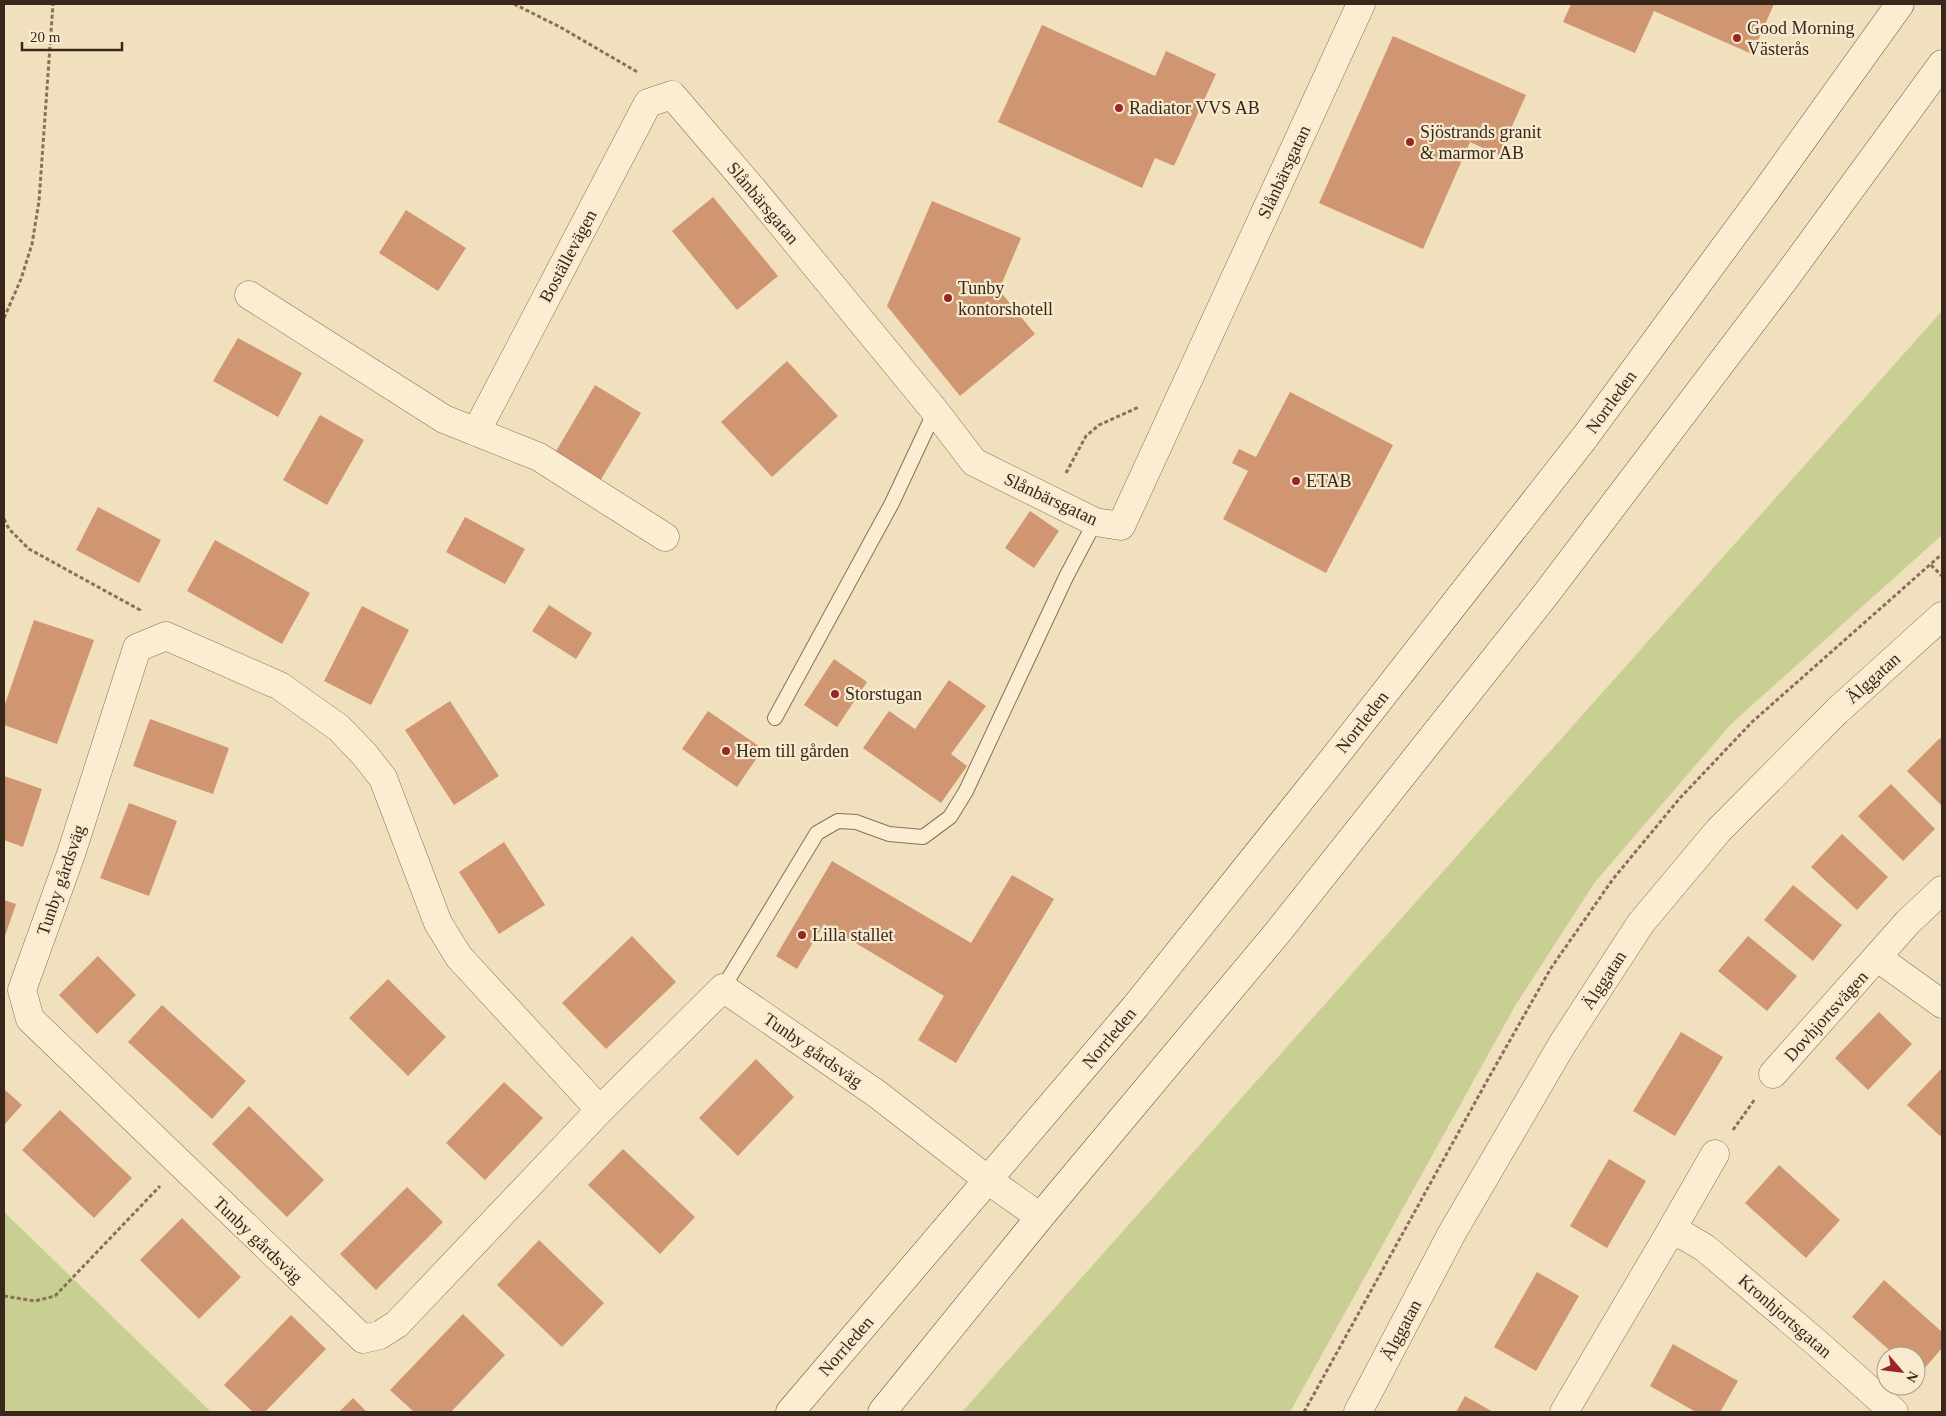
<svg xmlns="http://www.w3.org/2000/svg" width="1946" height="1416" viewBox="0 0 1946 1416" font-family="'Times New Roman',serif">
<rect width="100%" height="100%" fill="#f0e0be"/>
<path fill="#c9ce92" d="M1942,311V535L1731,724L1595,882L1515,1006L1290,1412H962Z
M4,1212L211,1412H4Z"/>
<path fill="#d09672" d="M1571,4H1774L1752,54L1654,11L1635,53L1563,22Z
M1042,25L1155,76L1166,51L1216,74L1174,166L1155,158L1142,188L998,122Z
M1393,36L1526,95L1499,155L1470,142L1423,249L1319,203Z
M713,197L778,276L737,310L672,231Z
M932,201L1021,238L999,290L1035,334L960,396L887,306Z
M406,210L466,248L438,291L379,253Z
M238,338L302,373L278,417L213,381Z
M787,361L838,416L772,477L721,422Z
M595,385L641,413L600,481L555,453Z
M1290,392L1393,445L1326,573L1223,519L1248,471L1232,463L1239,449L1256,457Z
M320,415L364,440L327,505L283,480Z
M98,507L161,540L139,583L76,550Z
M1030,511L1059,531L1034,568L1005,548Z
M465,517L525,549L505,584L446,552Z
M215,540L310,593L282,644L187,591Z
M549,605L592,633L576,659L532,631Z
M362,606L409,630L371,705L324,681Z
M34,620L94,640L57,744L4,725V707Z
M834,659L867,682L837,727L804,705Z
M949,680L986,706L951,754L967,766L941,803L863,748L889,711L915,729Z
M450,701L499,776L454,805L405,730Z
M708,711L763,749L737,787L682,749Z
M150,719L229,748L213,794L133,766Z
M1940,738L1942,741V806L1907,771Z
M4,776L42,789L23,847L4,840Z
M1891,784L1935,829L1903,861L1858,816Z
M129,803L177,821L149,896L100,878Z
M1842,834L1888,877L1857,910L1811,867Z
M504,842L545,905L499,934L459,872Z
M832,861L971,943L1012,875L1054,899L956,1063L918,1040L944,996L824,924L797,969L776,956Z
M1793,885L1842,925L1813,961L1764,920Z
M4,900L16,904L4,939Z
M632,936L676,982L606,1049L562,1003Z
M1748,936L1797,976L1767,1011L1718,971Z
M98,956L136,995L97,1034L59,995Z
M388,979L446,1037L408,1076L349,1018Z
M162,1005L246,1081L212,1119L128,1042Z
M1879,1012L1912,1044L1868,1090L1835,1058Z
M1681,1032L1723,1057L1675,1136L1633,1111Z
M756,1059L794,1097L738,1156L699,1118Z
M1942,1068V1134L1940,1136L1907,1105Z
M504,1082L543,1118L485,1180L446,1143Z
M4,1089L22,1105L4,1125Z
M249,1106L324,1180L287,1217L212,1144Z
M60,1110L132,1178L94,1218L22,1150Z
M623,1149L695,1217L660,1254L588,1185Z
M1609,1159L1646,1181L1607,1248L1570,1226Z
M1779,1165L1840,1220L1806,1258L1745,1203Z
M407,1187L443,1222L376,1290L340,1254Z
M182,1218L241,1277L199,1319L140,1260Z
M539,1240L604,1303L562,1347L497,1285Z
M1537,1272L1579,1296L1536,1371L1494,1347Z
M1884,1280L1942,1332V1348L1918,1376L1916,1374V1356H1896L1852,1317Z
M463,1314L505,1355L451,1412H414L390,1390Z
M291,1315L326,1349L265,1412H253L224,1385Z
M1673,1344L1738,1381L1720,1412H1696L1650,1386Z
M1465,1396L1493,1412H1456Z
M353,1398L367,1412H339Z"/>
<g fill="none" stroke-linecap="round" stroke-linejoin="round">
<defs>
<path id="lane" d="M775,718L892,503L935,411
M723,988L817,833L838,821L856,822L889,834L923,837L950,817L966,791L1066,577L1095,522"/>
<path id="street" d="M249,295L444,419L539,457L665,537
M476,432L648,103L672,95L755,192L935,411L974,462L1095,522L1121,526L1361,4
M1878,958L1942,1004
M1773,1074L1908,922L1942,890
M600,1110L397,1324L380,1335L363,1339L30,1019L22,990L71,854L137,648L166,636L280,686L339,728L364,754L383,778L438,923L459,957L600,1110L723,988L877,1094L988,1180L1040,1217
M1669,1234L1715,1154
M1358,1412L1452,1233L1563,1043L1641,923L1718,831L1837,711L1942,616
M1564,1412L1669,1234L1683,1235L1705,1248L1818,1344L1894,1412"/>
<path id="secondary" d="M790,1412L1135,1007L1326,768L1585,437L1763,195L1900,4
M882,1412L1040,1217L1278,932L1546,594L1787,276L1942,64"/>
</defs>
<use href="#lane" stroke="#897056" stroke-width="16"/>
<use href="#street" stroke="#897056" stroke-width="29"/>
<use href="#secondary" stroke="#6a513a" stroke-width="29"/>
<path stroke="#897056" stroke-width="3" stroke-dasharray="4 2.5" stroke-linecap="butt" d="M514,4L560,27L639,73
M4,318L21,279L32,244L39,201L53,4
M1066,473L1086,436L1099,425L1139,407
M4,519L9,529L29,549L140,610V613
M1931,565L1942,576
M1733,1130L1755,1099
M4,1296L35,1301L55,1296L160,1186
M1304,1412L1488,1079L1551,968L1613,879L1680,798L1752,722L1942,554"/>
<use href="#lane" stroke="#faedd2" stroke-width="14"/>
<use href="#street" stroke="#faedd2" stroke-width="28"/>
<use href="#secondary" stroke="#faedd2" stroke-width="28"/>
</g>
<g fill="#9b2428" stroke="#f7eace" stroke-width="2">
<circle cx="1737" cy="38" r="5"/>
<circle cx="1119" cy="108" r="5"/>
<circle cx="1410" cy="142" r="5"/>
<circle cx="948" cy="298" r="5"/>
<circle cx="1296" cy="481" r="5"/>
<circle cx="835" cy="694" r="5"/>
<circle cx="726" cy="751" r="5"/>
<circle cx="802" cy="935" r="5"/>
</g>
<g text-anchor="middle" stroke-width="4.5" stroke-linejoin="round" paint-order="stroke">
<g font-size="18" fill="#38281c" stroke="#f7eace" text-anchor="start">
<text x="1747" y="34">Good Morning<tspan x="1747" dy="21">Västerås</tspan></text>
<text x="1129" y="114">Radiator VVS AB</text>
<text x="1420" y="138">Sjöstrands granit<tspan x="1420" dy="21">&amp; marmor AB</tspan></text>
<text x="958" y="294">Tunby<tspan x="958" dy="21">kontorshotell</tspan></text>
<text x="1306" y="487">ETAB</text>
<text x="845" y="700">Storstugan</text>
<text x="736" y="757">Hem till gården</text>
<text x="812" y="941">Lilla stallet</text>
</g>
<g font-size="18" fill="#38281c" stroke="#f7eace">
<text transform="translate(1284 172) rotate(-65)" y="6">Slånbärsgatan</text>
<text transform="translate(763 203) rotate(50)" y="6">Slånbärsgatan</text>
<text transform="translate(568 256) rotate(-62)" y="6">Boställevägen</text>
<text transform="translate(1611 402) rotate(-54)" y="6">Norrleden</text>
<text transform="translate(1051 499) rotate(25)" y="6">Slånbärsgatan</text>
<text transform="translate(1873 678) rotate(-42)" y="6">Älggatan</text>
<text transform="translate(1362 722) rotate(-52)" y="6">Norrleden</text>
<text transform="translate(61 880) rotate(-71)" y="6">Tunby gårdsväg</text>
<text transform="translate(1604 980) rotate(-57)" y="6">Älggatan</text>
<text transform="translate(1826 1016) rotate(-48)" y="6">Dovhjortsvägen</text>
<text transform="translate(1109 1038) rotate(-50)" y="6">Norrleden</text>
<text transform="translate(813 1050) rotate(35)" y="6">Tunby gårdsväg</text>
<text transform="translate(258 1240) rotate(44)" y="6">Tunby gårdsväg</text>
<text transform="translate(1785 1316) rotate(41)" y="6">Kronhjortsgatan</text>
<text transform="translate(1401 1330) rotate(-62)" y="6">Älggatan</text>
<text transform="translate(846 1346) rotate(-49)" y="6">Norrleden</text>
</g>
</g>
<rect width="1946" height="1416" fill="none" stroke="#38281c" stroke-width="10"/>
<g transform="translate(1901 1371) rotate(118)"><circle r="24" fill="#f7eace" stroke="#ab9c87"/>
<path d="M0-4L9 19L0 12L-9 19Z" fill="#9b2428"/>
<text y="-8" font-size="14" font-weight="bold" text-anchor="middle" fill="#38281c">N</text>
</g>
<path d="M22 42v8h100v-8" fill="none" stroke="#38281c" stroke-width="2.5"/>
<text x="30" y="42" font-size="15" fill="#38281c" stroke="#f7eace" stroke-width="4" paint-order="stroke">20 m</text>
</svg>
